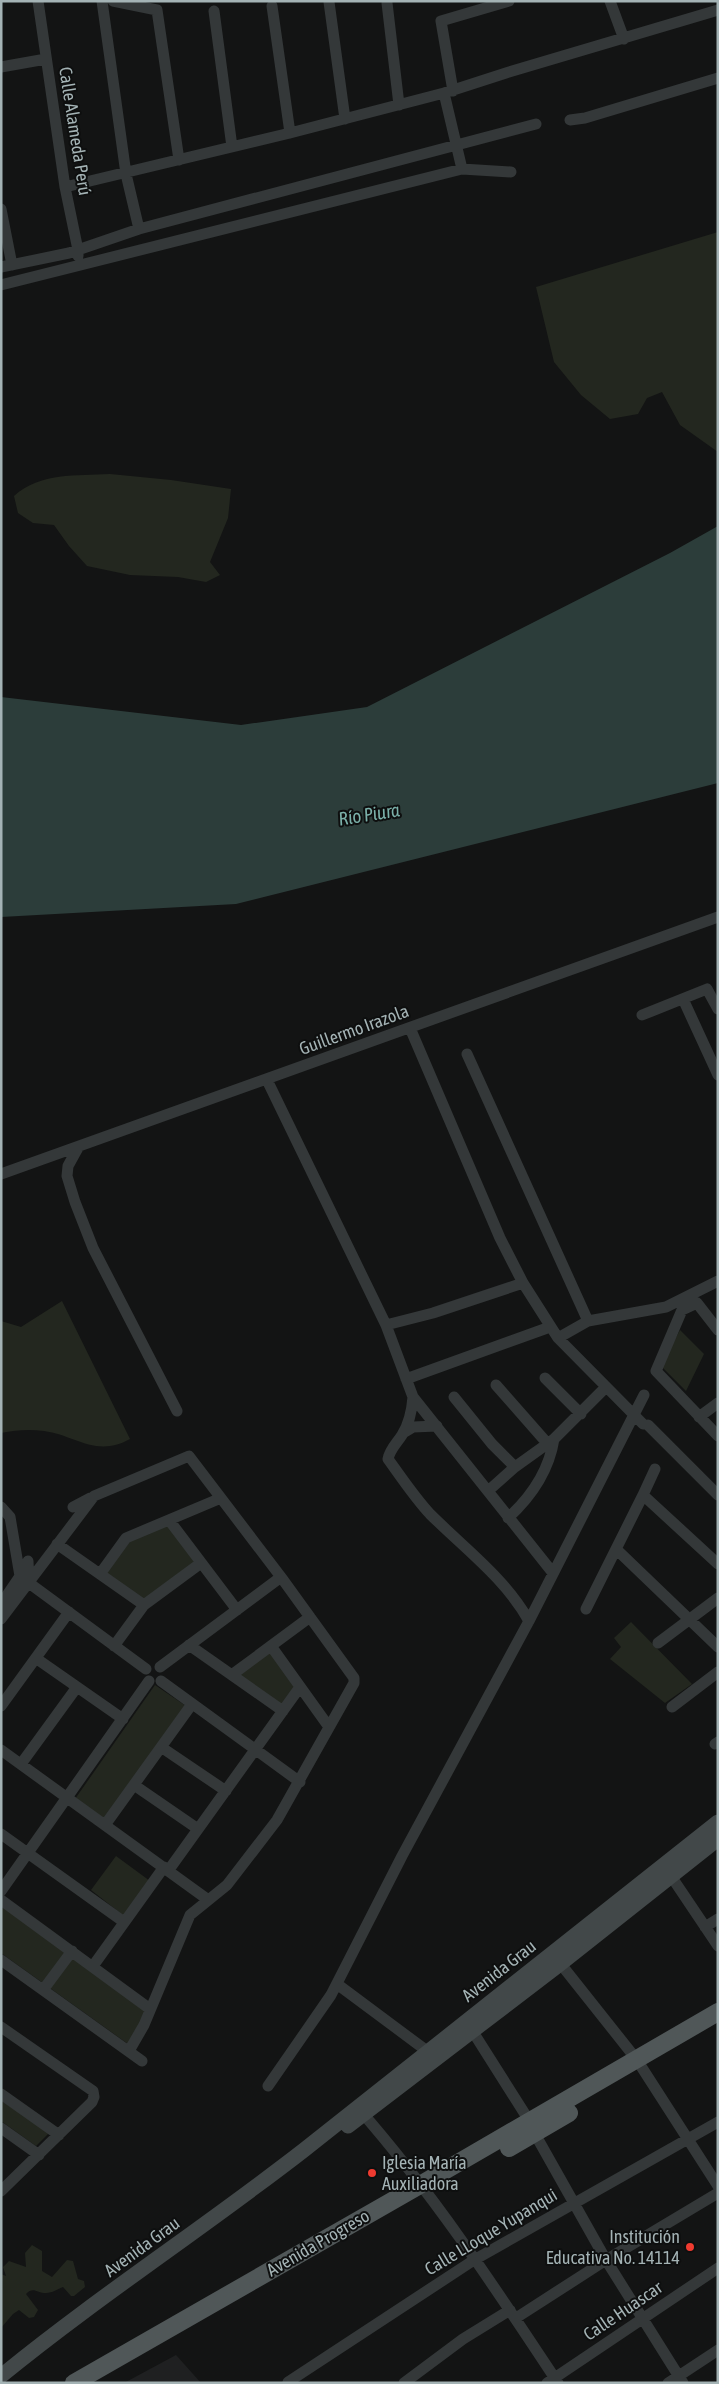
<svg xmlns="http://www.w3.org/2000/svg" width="719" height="2384" viewBox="0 0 719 2384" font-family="'Asap Condensed',sans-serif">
<rect width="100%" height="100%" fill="#131414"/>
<path fill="#1f2021" d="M176,2355L201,2383H124Z"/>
<path fill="#23271f" d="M718,232V452L680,425L662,392L647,398L638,414L610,419L581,395L554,362L536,287Z
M110,474L171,480L231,489L228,518L210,562L220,575L206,582L178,577L130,575L87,566L69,546L54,525L33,523L18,513L14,496C41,472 76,476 110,474Z
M62,1301L130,1439C96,1458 75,1435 44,1431C29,1429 16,1430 1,1433V1321L21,1327Z
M680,1330L704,1354L686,1391L661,1366Z
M168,1525L196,1562L145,1601L105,1574L131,1540Z
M631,1622L692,1684L665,1703L610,1659L621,1647L614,1638Z
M269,1651L297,1687L284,1706L239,1675Z
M155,1685L186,1706L105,1820L75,1799Z
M116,1856L150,1881L124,1916L91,1890Z
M1,1906L147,2011L128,2044L1,1953Z
M1,2100L47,2132L48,2134L36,2146L1,2121Z
M32,2245L42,2251V2271L52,2277L67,2260L73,2261L78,2279L84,2281L85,2287L74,2296H71L63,2287C58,2289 52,2293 46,2293C37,2293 33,2286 26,2294L38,2310L34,2317L29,2318L19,2310L13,2314L1,2328V2274L6,2276L3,2267L9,2261L26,2267L25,2253Z"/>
<path fill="#2c3d3a" d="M718,526V783L236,904L1,917V697L241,725L367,707L670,553Z"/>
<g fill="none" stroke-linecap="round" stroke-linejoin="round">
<path stroke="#343839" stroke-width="11" d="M38,1L65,187L78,250V256
M102,1L126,174L139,229
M113,1L157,10L179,160
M610,1L624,39
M329,2L345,119
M387,3L399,105
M272,6L290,133
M214,11L232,147
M1,67L46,59
M453,91L441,21L509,1
M444,93L462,169
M570,120L585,118L718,78
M65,187L290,133L444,93L509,72L718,10
M1,209L12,265
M1,267L69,253L139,229L536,124
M1,285L462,169L511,172
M683,999L718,1075
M642,1015L707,989L718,1009
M410,1028L500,1238L523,1283L558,1338L588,1321L467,1054
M267,1080L386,1325L413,1397L553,1573
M79,1146L68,1166L67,1176L75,1202L93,1248L177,1411
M1,1174L718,917
M588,1321L666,1307L718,1281
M386,1325L433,1313L523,1283
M718,1330L697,1303L682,1310L656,1371L718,1436
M558,1338L643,1424
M545,1378L581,1414
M406,1379L550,1327
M496,1385L547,1443
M413,1397C412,1410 409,1424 402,1435C397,1443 390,1449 388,1459C401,1477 415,1498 430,1514C464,1548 505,1578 529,1621
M454,1397L492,1444L515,1467
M699,1417L718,1403
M648,1425L718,1495
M403,1433L413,1427L437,1426
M488,1491L515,1467L554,1439L606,1387
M643,1495L655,1469
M1,1507L10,1517L20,1576L1,1604
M73,1507L90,1498
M508,1518C532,1496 549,1471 554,1439
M169,1520L237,1610
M57,1544L144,1605
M616,1549L718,1647
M28,1561L29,1583L146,1669
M100,1574L126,1538L221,1498
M586,1609L643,1495L718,1564
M1,1619L94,1496L189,1456L281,1577L354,1678V1683L277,1820L227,1885L190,1915L144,2025L129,2051
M658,1643L718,1598
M189,1645L283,1711
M114,1646L144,1605L201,1563
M271,1646L329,1727
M37,1659L123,1719
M160,1667L281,1577
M233,1674L310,1617
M161,1681L300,1782
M1,1706L69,1612
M672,1707L718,1672
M715,1744L718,1742
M161,1747L226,1791
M1,1750L207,1899
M21,1764L77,1687
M134,1785L198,1829
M105,1825L192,1704
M1,1834L124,1922
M168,1871L300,1687
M671,1876L718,1946
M1,1891L149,1681
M1,1900L150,2009
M705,1927L718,1919
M556,1958L637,2060L718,2186
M1,1960L142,2061
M93,1966L164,1867
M337,1984L427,2051
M43,1990L72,1951
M468,2024L530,2122
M1,2027L93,2091L94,2097L92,2102L1,2191
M268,2086L331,1995L402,1856L529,1621L644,1395
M1,2094L59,2135
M358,2108C433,2193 496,2289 558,2383
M1,2128L39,2155
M535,2134L606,2260L683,2383
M516,2318L606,2260L718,2193
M288,2382L474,2260L718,2122
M404,2383L463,2339L510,2310
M547,2383L718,2268
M668,2383L718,2350"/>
<path stroke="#424849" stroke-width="15" d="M348,2126L560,1964L718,1839
M1,2376C99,2296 205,2227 304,2150C442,2041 580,1931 718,1822"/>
<path stroke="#505758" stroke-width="18" d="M509,2148L569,2113
M74,2383L420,2185L718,2012"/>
</g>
<g fill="#ef3b30" stroke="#0e0f0f" stroke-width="2">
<circle cx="372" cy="2173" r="5"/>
<circle cx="690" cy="2247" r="5"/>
</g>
<g text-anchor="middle" stroke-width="4" stroke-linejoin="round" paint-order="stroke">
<g font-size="18" fill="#a4b3b5" stroke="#0e0f0f">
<text transform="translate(75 131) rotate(81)" y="6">Calle Alameda Perú</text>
<text transform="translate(354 1030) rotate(-20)" y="6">Guillermo Irazola</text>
<text transform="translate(499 1971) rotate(-38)" y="6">Avenida Grau</text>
<text transform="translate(491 2232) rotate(-31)" y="6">Calle LLoque Yupanqui</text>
<text transform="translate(318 2243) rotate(-30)" y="6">Avenida Progreso</text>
<text transform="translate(142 2247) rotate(-36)" y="6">Avenida Grau</text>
<text transform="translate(623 2311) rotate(-34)" y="6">Calle Huascar</text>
</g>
<g font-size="18" fill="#a4b3b5" stroke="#0e0f0f" text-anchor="start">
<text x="382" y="2169">Iglesia María<tspan x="382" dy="21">Auxiliadora</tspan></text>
<text x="680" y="2243" text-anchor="end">Institución<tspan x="680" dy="21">Educativa No. 14114</tspan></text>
</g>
<g font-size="19" font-style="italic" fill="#7bb0a9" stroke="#0e0f0f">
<text transform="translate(369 814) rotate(-9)" y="7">Río Piura</text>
</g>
</g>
<rect width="719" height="2384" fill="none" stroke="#a4b3b5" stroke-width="5"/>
</svg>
